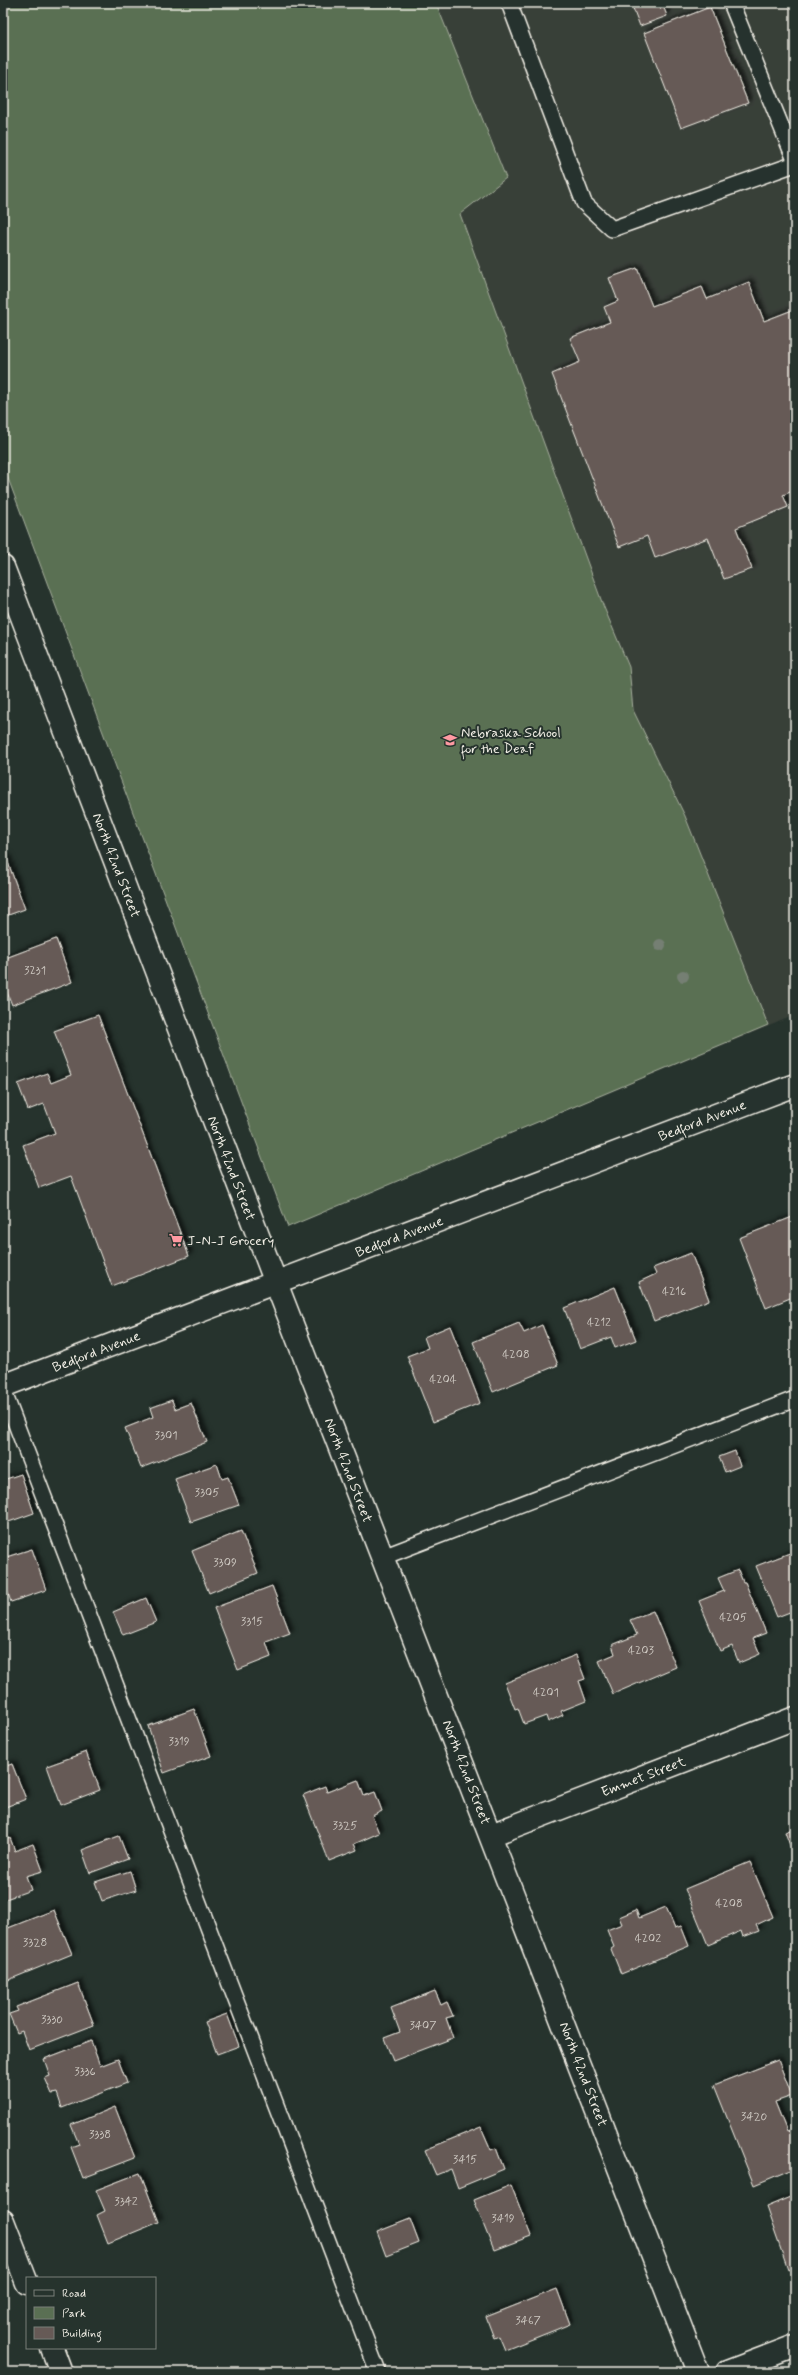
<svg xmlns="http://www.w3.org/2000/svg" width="798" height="2375" viewBox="0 0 798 2375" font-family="Mynerve,sans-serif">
<defs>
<filter id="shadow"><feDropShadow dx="3.5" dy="-3.5" stdDeviation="2" flood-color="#0009"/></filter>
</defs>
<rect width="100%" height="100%" fill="#26332d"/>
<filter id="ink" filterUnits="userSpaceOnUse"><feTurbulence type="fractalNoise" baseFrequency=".025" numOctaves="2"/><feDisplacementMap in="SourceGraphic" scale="8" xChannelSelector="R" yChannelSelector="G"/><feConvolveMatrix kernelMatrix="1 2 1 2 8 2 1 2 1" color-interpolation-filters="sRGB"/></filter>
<g filter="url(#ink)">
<path fill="#393f39" d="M3,3H795V1015L288,1227L3,465Z"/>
<path fill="#5a6f53" stroke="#a7b09e" d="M3,3H436L506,178L460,214L603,605L629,667L633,710L685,816L768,1025L288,1227L3,465Z"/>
<path fill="#665a56" stroke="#f4f1e8" filter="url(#shadow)" d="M631,3H662L667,16L640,26Z
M710,7L748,103L681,128L644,33Z
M637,268L652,306L702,287L707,299L749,282L764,321L795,309V490L783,495L788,507L736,528L752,569L724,579L708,538L655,558L647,536L619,547L552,374L580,362L570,338L610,322L604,307L618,301L609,278Z
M6,857L25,909L3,917V858Z
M56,939L72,982L12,1005L3,982V959Z
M98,1015L189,1256L112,1286L71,1176L39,1188L23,1145L55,1133L44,1104L28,1110L18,1084L47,1073L51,1083L71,1075L54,1031Z
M795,1216V1296L766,1308L739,1238Z
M691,1253L709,1300L654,1321L639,1282L656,1274L653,1268Z
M615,1287L636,1340L615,1348L611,1337L580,1349L564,1308Z
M519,1323L524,1333L542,1325L558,1365L493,1392L473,1342Z
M450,1326L480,1403L433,1422L407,1356L428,1348L424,1337Z
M172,1400L175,1409L191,1403L207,1442L141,1468L125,1428L153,1417L150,1408Z
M735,1451L740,1466L725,1472L719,1457Z
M217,1464L222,1479L228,1477L239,1505L191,1522L175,1479Z
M21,1474L34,1513L3,1524V1480Z
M241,1531L258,1573L209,1593L192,1551Z
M32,1549L46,1590L11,1602L3,1579V1558Z
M795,1551V1610L777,1617L756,1566Z
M738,1570L743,1582H745L766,1633L753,1638L760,1654L739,1663L732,1646L720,1651L699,1601L724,1591L718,1578Z
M272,1586L290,1633L266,1642L271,1657L238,1670L214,1608Z
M146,1598L156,1622L123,1635L113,1612Z
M653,1611L676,1667L613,1694L599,1661L615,1654L612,1645L637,1635L630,1620Z
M576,1655L585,1679L579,1681L586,1701L561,1711L563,1715L548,1722L546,1716L524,1724L518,1708L515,1709L505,1683Z
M194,1709L211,1756L164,1773L148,1726Z
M86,1752L100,1790L61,1805L47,1766Z
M12,1764L26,1799L3,1808V1767Z
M358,1780L364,1796L375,1792L382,1811L372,1816L379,1833L354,1844L357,1850L329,1861L303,1795L325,1786L327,1792Z
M795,1828V1859L785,1832Z
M119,1836L128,1859L90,1873L82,1850Z
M10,1838L15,1851L33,1844L43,1871L26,1876L31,1890L3,1900V1841Z
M750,1862L773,1917L756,1925L759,1931L743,1937L741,1931L708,1945L685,1889Z
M130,1871L136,1890L102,1901L95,1882Z
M666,1907L675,1928L681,1926L689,1946L621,1974L611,1949L614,1947L607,1930L622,1924L619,1917L636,1910L639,1918Z
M54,1910L72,1954L6,1981L3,1974V1930Z
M78,1983L94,2025L29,2050L22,2031L17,2033L9,2014L18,2011L16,2007Z
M435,1991L441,2005L447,2002L453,2016L446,2018L453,2038L393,2061L384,2038L400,2032L391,2008Z
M227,2014L239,2046L217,2054L205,2022Z
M91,2041L100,2066L118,2059L127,2083L62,2108L57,2093L52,2094L45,2078L50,2076L44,2059Z
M778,2060L792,2096L775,2102L787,2132L792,2130L795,2136V2168L754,2185L714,2085Z
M115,2107L135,2158L83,2178L71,2147L79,2144L71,2125Z
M481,2127L491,2150L496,2148L504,2169L458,2188L451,2169L436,2175L425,2150Z
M140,2173L159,2222L108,2243L97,2215L105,2211L96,2190Z
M511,2185L531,2236L494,2250L474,2200Z
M795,2195V2267L788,2270L766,2207Z
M410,2219L419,2243L386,2256L377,2232Z
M557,2289L570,2324L505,2350L499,2336L494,2338L486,2317Z"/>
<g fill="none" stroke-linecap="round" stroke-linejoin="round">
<defs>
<path id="lane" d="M509,3L584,203L612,229L795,164
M731,3L795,160
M3,1390L378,2372
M383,1557L795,1399"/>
<path id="street" d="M3,567L276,1283L698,2372
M491,1835L795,1718
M3,2221L27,2283
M52,2348L61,2372
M727,2372L795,2346"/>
<path id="secondary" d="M3,1386L795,1085"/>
</defs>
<use href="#lane" stroke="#f4f1e8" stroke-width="18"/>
<use href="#street" stroke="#f4f1e8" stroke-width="25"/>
<use href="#secondary" stroke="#f4f1e8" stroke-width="25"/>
<use href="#lane" stroke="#26332d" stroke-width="15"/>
<use href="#street" stroke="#26332d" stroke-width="22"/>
<use href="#secondary" stroke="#26332d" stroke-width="22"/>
</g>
<g fill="#757f73">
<circle cx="660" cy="945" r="6"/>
<circle cx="683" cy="976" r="6"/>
</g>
</g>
<defs>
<symbol id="school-bare" viewBox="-9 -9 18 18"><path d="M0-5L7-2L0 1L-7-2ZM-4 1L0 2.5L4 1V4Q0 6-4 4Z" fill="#ff9aa2" stroke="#26332d" stroke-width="2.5" paint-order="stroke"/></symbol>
<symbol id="supermarket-bare" viewBox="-9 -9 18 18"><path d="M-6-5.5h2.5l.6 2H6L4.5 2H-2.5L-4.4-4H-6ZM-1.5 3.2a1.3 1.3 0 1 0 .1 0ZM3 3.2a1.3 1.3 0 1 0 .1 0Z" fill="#ff9aa2" stroke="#26332d" stroke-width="2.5" paint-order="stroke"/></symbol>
</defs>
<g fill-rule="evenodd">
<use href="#school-bare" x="440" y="730" width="20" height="20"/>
<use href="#supermarket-bare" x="166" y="1230" width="20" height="20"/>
</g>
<g text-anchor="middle" stroke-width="4" stroke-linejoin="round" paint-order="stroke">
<g font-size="12" fill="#d0cbc4">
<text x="35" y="974">3231</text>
<text x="674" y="1295">4216</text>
<text x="599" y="1326">4212</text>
<text x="516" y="1358">4208</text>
<text x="443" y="1383">4204</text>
<text x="166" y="1439">3301</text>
<text x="207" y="1496">3305</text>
<text x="225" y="1566">3309</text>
<text x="733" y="1621">4205</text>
<text x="252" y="1625">3315</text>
<text x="641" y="1654">4203</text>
<text x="546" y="1696">4201</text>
<text x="179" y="1745">3319</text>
<text x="345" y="1829">3325</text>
<text x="729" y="1907">4208</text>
<text x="648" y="1942">4202</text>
<text x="35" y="1946">3328</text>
<text x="52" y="2023">3330</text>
<text x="423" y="2029">3407</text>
<text x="85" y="2075">3336</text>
<text x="754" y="2120">3420</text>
<text x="100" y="2138">3338</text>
<text x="465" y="2163">3415</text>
<text x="126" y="2205">3342</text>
<text x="503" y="2222">3419</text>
<text x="528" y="2324">3467</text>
</g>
<g font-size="14" fill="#f4f1e8" stroke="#26332d" text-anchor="start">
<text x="461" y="737">Nebraska School<tspan x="461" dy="16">for the Deaf</tspan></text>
<text x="187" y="1245">J-N-J Grocery</text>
</g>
<g font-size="14" fill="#f4f1e8" stroke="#26332d">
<text transform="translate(117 865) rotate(69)" y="5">North 42nd Street</text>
<text transform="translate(702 1120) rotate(-21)" y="5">Bedford Avenue</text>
<text transform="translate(232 1168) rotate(69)" y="5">North 42nd Street</text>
<text transform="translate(399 1236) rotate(-21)" y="5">Bedford Avenue</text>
<text transform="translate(96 1351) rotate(-21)" y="5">Bedford Avenue</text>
<text transform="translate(349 1470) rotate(69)" y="5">North 42nd Street</text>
<text transform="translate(467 1772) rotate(69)" y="5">North 42nd Street</text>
<text transform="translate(643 1776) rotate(-21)" y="5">Emmet Street</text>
<text transform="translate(584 2074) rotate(69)" y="5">North 42nd Street</text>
</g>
</g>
<rect width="798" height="2375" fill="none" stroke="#26332d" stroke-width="16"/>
<rect x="8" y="8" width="782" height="2359" fill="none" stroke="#f4f1e8" stroke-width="1.5" filter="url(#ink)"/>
<rect x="26" y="2277" width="130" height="72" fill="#26332d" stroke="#787f78"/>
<rect x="34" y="2290" width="20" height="6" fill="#26332d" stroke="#787f78"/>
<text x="62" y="2297" font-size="12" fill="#f4f1e8">Road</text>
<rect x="34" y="2307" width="20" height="12" fill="#5a6f53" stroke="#787f78"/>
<text x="62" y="2317" font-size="12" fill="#f4f1e8">Park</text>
<rect x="34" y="2327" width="20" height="12" fill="#665a56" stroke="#787f78"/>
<text x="62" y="2337" font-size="12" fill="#f4f1e8">Building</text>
</svg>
